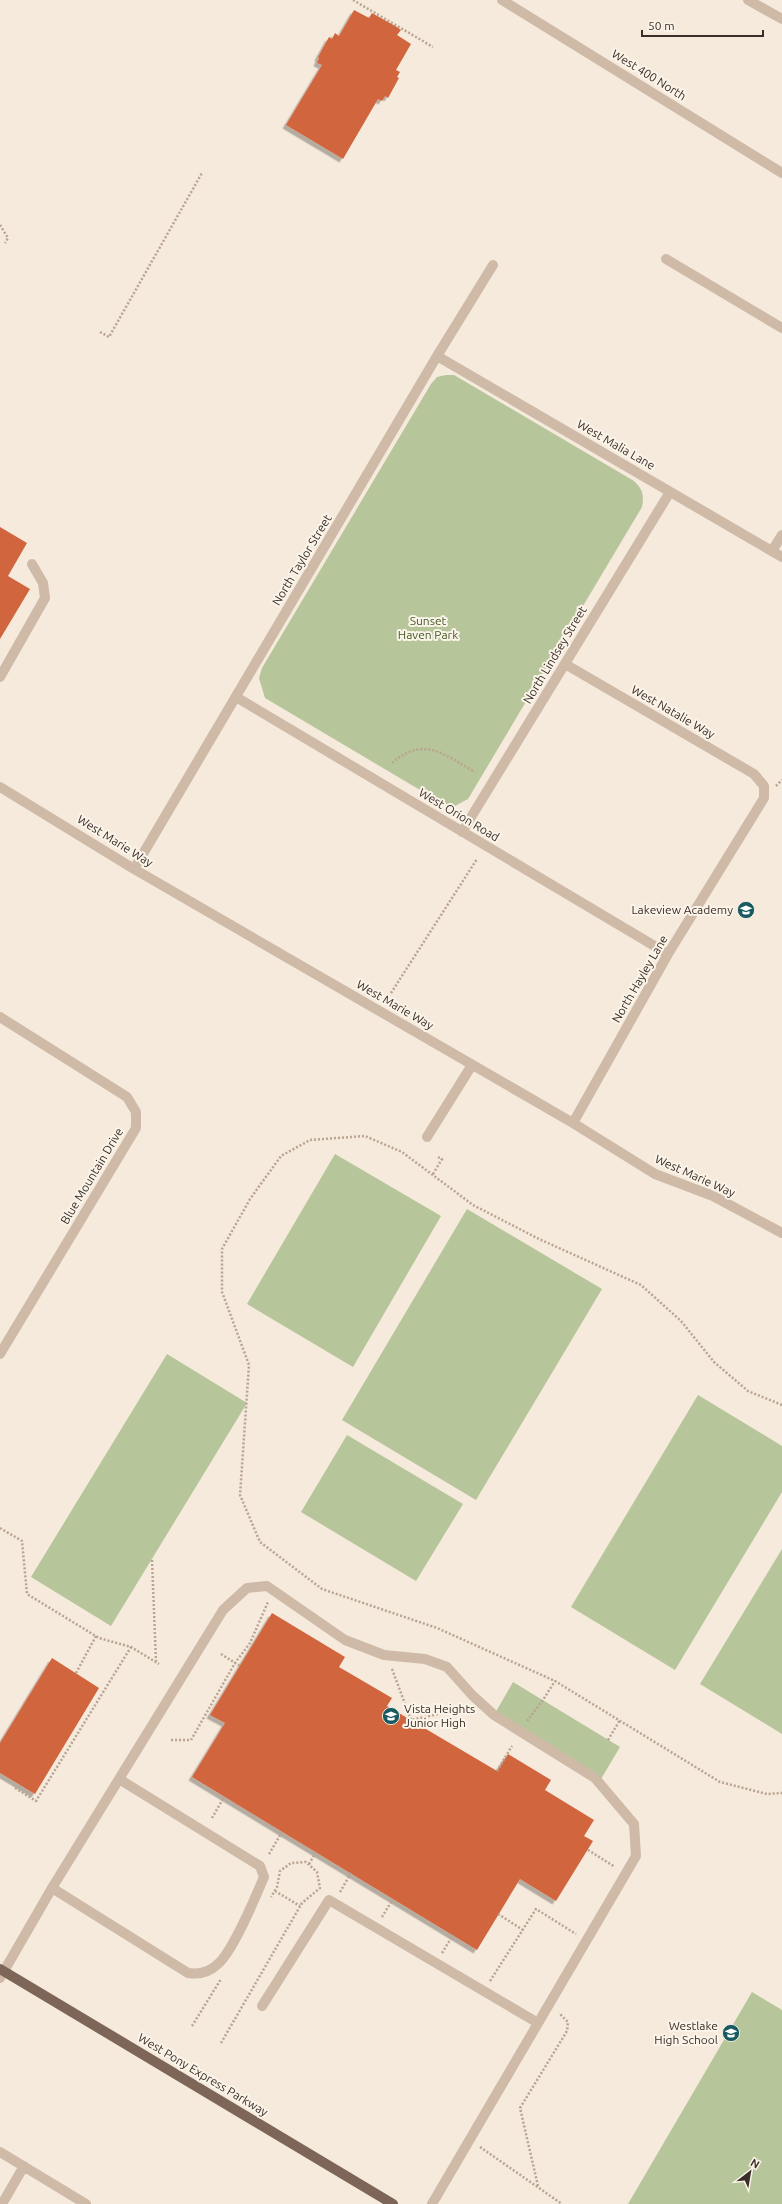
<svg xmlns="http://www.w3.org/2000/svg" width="782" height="2204" viewBox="0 0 782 2204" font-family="Ubuntu,sans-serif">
<defs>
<filter id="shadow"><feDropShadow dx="-3.5" dy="3.5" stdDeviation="0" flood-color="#0004"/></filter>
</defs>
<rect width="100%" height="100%" fill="#f5eadc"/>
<path fill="#b6c59a" d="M446,375H454L634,481C643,489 644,496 642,507L468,799L453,807L447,806L265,698L259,678L262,668L431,384L437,377Z
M335,1154L441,1216L353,1367L247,1304Z
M467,1209L602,1289L476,1500L342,1420Z
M167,1354L247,1403L111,1626L31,1577Z
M698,1395L782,1446V1492L675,1670L571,1607Z
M347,1435L463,1504L416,1581L301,1512Z
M782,1549V1734L700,1684Z
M513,1682L620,1747L601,1779L494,1715Z
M752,1992L782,2010V2204H628Z"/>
<path fill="#d1653e" filter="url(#shadow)" d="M354,10L369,18L372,13L397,27L401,30L397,35L411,44L396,70L400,72L397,77L399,78L388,98L385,96L382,101L378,99L343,159L286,125L322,65L317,63L319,58L318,57L329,37L332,39L335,33L339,36Z
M0,527L27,543L8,576L30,589L0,639Z
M272,1613L345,1657L339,1667L392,1698L387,1706L497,1771L508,1754L551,1780L545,1790L594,1820L584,1836L593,1841L556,1901L520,1879L477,1950L192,1777L225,1723L210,1715Z
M52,1658L99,1688L35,1794L0,1773V1743Z"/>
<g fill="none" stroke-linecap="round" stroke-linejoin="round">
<path stroke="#baa391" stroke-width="2.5" stroke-dasharray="2 2" stroke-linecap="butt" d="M353,0L433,47
M0,225L8,238L5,243
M100,332L109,337L202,173
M392,763C424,735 445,755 475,772
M776,786L782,780
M391,993L477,859
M433,1174L442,1159L438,1157
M782,1405L748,1391L714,1362L681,1321L641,1285L539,1239L473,1205L402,1152L365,1136L310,1140L281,1156L250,1199L222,1249V1292L249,1365L240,1495L260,1542L322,1589L437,1628L555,1681L720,1782L767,1794L782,1793
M0,1528L22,1541L27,1594L99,1638L131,1647L159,1664
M152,1560L156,1662
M221,1654L240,1666
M392,1669L411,1720L466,1708
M76,1673L96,1636
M527,1721L543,1700L555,1681
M171,1740H191L235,1663L250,1643L268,1602
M608,1740L620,1720
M497,1771L512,1746
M15,1788L36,1801L131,1647
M212,1818L224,1797
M588,1850L615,1867
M269,1854L282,1832
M309,1864L316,1852
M275,1891L300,1906
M340,1892L351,1873
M498,1914L523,1930
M382,1917L393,1899
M442,1953L453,1935
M490,1981L536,1909L576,1934
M192,2026L221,1979
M221,2043L302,1903L320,1888L317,1872L306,1862L291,1863L280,1871L277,1887L271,1897
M480,2147L562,2204
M538,2186L520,2108L567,2031L568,2022L559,2013"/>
<path stroke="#cebaa7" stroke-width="10" d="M502,0L782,173
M748,0L782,19
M666,259L782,328
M437,356L782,557
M772,551L782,535
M565,664L754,774L764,786V798L668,954L573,1123
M0,677L45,598L43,583L32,564
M236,697L668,954
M0,787L134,869L573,1123L655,1174L713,1196L782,1233
M462,832L670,492
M134,869L437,356L493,265
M0,1017L127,1097L136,1112V1128L0,1354
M427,1137L472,1065
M52,1888L188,1973C200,1975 210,1972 219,1963C234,1949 255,1898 264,1877L260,1866L119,1779
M0,1978L52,1888L223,1610L247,1588L267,1586L345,1640L384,1655L425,1659L447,1667L472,1695L494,1715L595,1778L634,1824L636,1856L432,2204
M262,2006L329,1900L538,2023
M0,2152L86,2204
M2,2204L24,2166"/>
<path stroke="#7d6558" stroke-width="10" d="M0,1969L393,2204"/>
</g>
<defs>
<symbol id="school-disc" viewBox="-11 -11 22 22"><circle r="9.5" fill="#195a60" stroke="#fbf4e9"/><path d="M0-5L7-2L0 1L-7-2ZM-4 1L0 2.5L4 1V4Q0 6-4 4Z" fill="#fff"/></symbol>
</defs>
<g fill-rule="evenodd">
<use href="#school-disc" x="736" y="900" width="20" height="20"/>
<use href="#school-disc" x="381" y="1706" width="20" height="20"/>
<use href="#school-disc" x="721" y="2023" width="20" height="20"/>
</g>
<g text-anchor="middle" stroke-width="4" stroke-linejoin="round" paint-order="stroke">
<g font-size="12" fill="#3a2e28" stroke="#fbf4e9">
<text transform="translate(649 75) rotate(32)" y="4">West 400 North</text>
<text transform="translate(616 445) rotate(30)" y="4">West Malia Lane</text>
<text transform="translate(302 560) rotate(-59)" y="4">North Taylor Street</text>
<text transform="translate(555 655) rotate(-59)" y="4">North Lindsey Street</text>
<text transform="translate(673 712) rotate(30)" y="4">West Natalie Way</text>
<text transform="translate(459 815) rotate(31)" y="4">West Orion Road</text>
<text transform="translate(115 841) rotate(32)" y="4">West Marie Way</text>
<text transform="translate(640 979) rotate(-60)" y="4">North Hayley Lane</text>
<text transform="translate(395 1005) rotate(30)" y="4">West Marie Way</text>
<text transform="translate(92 1176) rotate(-59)" y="4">Blue Mountain Drive</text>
<text transform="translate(695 1176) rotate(24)" y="4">West Marie Way</text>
<text transform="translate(203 2075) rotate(31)" y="4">West Pony Express Parkway</text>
</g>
<g font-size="12" fill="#475b29" stroke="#fbf4e9">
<text x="428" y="625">Sunset<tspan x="428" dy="14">Haven Park</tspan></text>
</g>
<g font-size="12" fill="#3a2e28" stroke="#fbf4e9" text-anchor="end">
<text x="733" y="914">Lakeview Academy</text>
<text x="404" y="1713" text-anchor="start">Vista Heights<tspan x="404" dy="14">Junior High</tspan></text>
<text x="718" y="2030">Westlake<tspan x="718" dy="14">High School</tspan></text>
</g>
</g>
<g transform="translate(750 2172) rotate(31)" stroke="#fbf4e9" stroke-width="3" paint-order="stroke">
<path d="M0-3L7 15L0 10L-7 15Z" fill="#3a2e28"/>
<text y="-6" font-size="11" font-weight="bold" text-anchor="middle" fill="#3a2e28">N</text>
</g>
<path d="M642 30v6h121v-6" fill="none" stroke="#3a2e28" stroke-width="2"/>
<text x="648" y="30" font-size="12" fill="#3a2e28" stroke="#fbf4e9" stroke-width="3" paint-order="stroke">50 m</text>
</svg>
